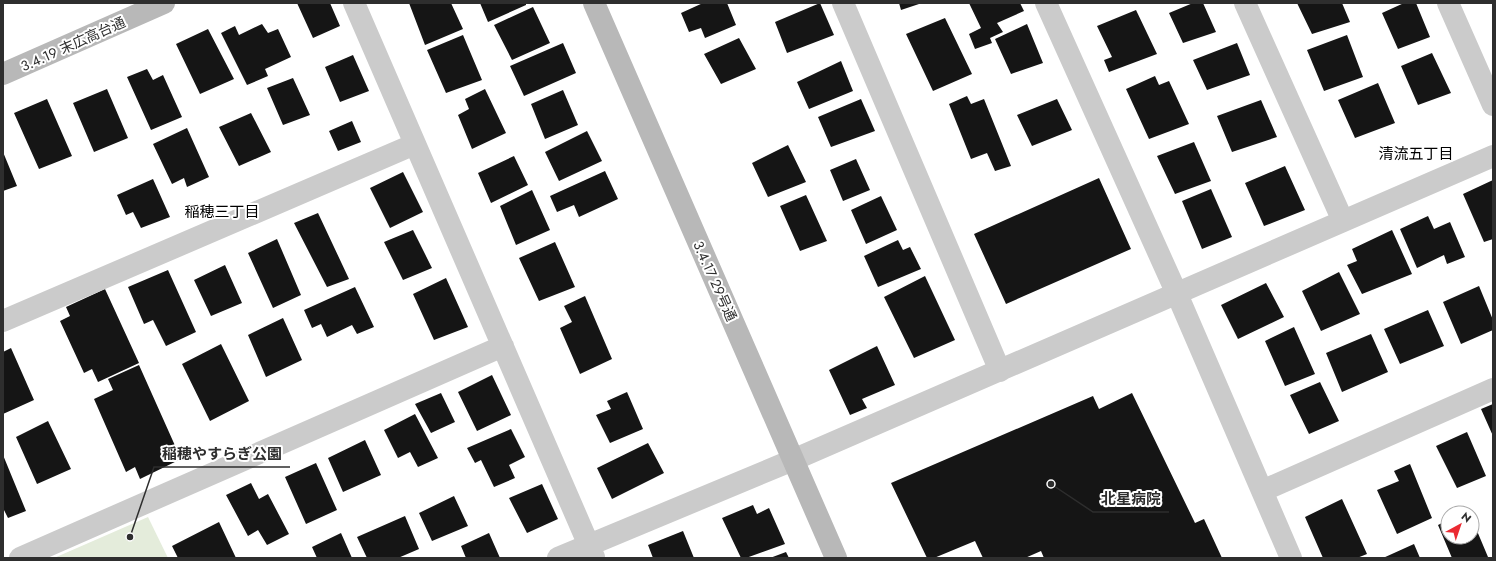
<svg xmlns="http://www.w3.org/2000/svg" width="1496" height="561" viewBox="0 0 1496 561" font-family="Jost,'Noto Sans JP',sans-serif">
<rect width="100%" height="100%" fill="#fff"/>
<path fill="#e4ecdb" d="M148,517L168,558H54Z"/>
<path fill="#151515" d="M297,3H330L340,26L313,38Z
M409,3H451L463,29L425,45Z
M480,3H526V5L488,22Z
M703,3H727L736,25L705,38L701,28L689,32L681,13Z
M820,3L834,35L787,53L775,22Z
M899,3H922L901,10Z
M969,3H1020L1024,11L997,23L1003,32L990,38L992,43L975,49L969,34L981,28Z
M1193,3H1203L1216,32L1183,43L1169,13Z
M1297,3H1342L1350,22L1312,34Z
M1404,3H1416L1430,37L1398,49L1382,13Z
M533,7L550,43L512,60L494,25Z
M1136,10L1157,54L1109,72L1104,60L1112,57L1097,26Z
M945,18L972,74L933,91L906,34Z
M262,24L268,33L278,29L291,57L265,69L268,76L247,85L221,33L235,26L239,35Z
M1027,24L1043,63L1011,74L995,39Z
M208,29L234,79L200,94L176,44Z
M463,35L482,80L446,93L427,50Z
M1347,35L1363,77L1324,91L1307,50Z
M739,38L756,69L721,84L704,54Z
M563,43L576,73L524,96L510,66Z
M1237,43L1250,75L1207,90L1193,60Z
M1432,53L1451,93L1418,105L1401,66Z
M353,55L369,91L340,102L325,67Z
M841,61L853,91L809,109L797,82Z
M147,69L153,80L163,75L182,117L151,130L127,77Z
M1155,76L1159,85L1169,81L1189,124L1149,139L1126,89Z
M293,78L310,115L283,125L267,88Z
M1378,83L1395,123L1355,138L1338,100Z
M107,89L128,138L94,152L73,103Z
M485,89L506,133L472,149L458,115L469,109L465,99Z
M563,90L578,125L545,139L531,104Z
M967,96L971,104L984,99L1011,166L995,171L987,153L971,159L949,104Z
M47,99L72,156L39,169L14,113Z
M861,99L875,131L831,147L818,117Z
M1057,99L1072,130L1032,146L1017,115Z
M1261,100L1277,137L1232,152L1217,116Z
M251,113L271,152L239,166L219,127Z
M352,121L361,142L338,151L329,131Z
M187,128L209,177L187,187L184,178L172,184L153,144Z
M587,131L602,161L559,181L545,152Z
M1194,142L1211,181L1175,194L1157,156Z
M788,145L806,182L768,197L752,163Z
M3,152L17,186L3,191Z
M514,156L528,185L491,203L478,173Z
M856,159L870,190L843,201L830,170Z
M1285,166L1305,210L1264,226L1245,183Z
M605,171L618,199L579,217L574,205L557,212L550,196Z
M403,172L423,212L390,228L370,188Z
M1099,178L1131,249L1006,304L974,234Z
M153,179L170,217L141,228L133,212L126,215L117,195Z
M1493,180V239L1484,242L1463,194Z
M1211,189L1232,237L1202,249L1182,201Z
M532,190L550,230L516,245L500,206Z
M806,195L827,241L800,251L780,206Z
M881,196L897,230L866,244L851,210Z
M318,213L349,279L327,287L294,223Z
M1428,216L1434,229L1450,222L1465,257L1447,264L1444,255L1417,268L1400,229Z
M413,230L432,268L403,280L384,242Z
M1392,230L1412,274L1362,294L1347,265L1357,261L1352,249Z
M277,239L301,295L273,308L248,253Z
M898,240L903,250L910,247L921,269L878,287L864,256Z
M555,242L575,287L539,301L519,258Z
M225,265L242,303L211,316L194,280Z
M168,270L196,332L166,346L153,320L144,324L128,287Z
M1339,272L1360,314L1321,331L1302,291Z
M925,276L955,340L914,358L884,297Z
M446,278L468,327L434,340L413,294Z
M1266,283L1284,317L1238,339L1221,305Z
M1479,286L1493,320V330L1461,344L1443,302Z
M355,287L374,327L357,334L352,325L327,337L321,324L312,328L304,310Z
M105,289L139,363L98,382L92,369L84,373L60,321L70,316L66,307Z
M585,296L612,359L580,374L560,328L572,322L564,306Z
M1428,310L1444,346L1400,364L1384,329Z
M283,318L302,360L266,377L248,335Z
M1294,327L1315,374L1285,386L1265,341Z
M1371,334L1388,372L1342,392L1326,353Z
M221,344L249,401L210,421L182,364Z
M877,346L895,385L862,399L867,408L850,415L829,370Z
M11,348L34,400L3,414V352Z
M139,365L181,459L140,479L135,467L126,472L94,399L113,390L108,379Z
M492,375L511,415L477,431L458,392Z
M1320,382L1339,421L1309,434L1290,395Z
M627,392L643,429L610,443L596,415L611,409L607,401Z
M441,393L455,422L431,433L415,404Z
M1132,393L1195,523L1204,519L1222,558H1044L1041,551L1025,558H983L975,541L934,558H927L891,483L1093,396L1099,409Z
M1493,404V436L1481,409Z
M415,414L438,458L418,467L410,452L398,458L384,430Z
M48,421L71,469L37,484L16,437Z
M511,429L525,457L509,465L515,478L494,487L481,460L475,463L467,448Z
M1467,432L1486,476L1457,488L1436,446Z
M365,440L381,475L343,492L328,458Z
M648,443L664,473L612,499L597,468Z
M3,455L26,511L8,518L3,508Z
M316,463L337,510L306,524L285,477Z
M1410,464L1432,518L1397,534L1377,490L1399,481L1394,471Z
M251,483L259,499L268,494L289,534L267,545L258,530L248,536L226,495Z
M542,484L558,519L527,533L509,498Z
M454,496L468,526L432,541L419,513Z
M1342,499L1367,554L1357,558H1323L1305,517Z
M753,505L757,514L769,508L785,544L746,558H741L722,518Z
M405,516L419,549L398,558H367L357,537Z
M1472,519L1488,557L1485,558H1452L1438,525L1448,520V537H1472Z
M219,522L236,558H178L172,546Z
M683,531L694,558H653L648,545Z
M341,533L352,558H317L312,547Z
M489,533L500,558H466L461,546Z
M1414,544L1420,558H1383Z
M786,552L789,558H770Z"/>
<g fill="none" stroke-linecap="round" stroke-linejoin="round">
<path stroke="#cbcbcb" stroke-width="22" d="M354,3L594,557
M843,3L1000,371
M1046,3L1177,294L1291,558
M1245,3L1343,221
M1448,3L1493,105
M3,321L415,144
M1262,491L1493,389
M20,558L503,346
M558,558L793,460L1493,156"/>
<path stroke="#b8b8b8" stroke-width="22" d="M594,3L836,558
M3,74L164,3"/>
</g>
<g text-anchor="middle" stroke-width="4" stroke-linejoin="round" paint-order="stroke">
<g font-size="14" fill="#2e2e2e" stroke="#fff">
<text transform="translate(73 44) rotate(-24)" y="5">3.4.19 末広高台通</text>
<text transform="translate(715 281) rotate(66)" y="5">3.4.17 29号通</text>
</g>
<g font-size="15" fill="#000" stroke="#fff">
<text x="1416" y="159">清流五丁目</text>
<text x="222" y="217">稲穂三丁目</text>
</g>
</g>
<path fill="none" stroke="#2e2e2e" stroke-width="1.5" d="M130 537L154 467H290M1051 484L1093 512H1169"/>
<g fill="#2e2e2e" stroke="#fff" stroke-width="1.5">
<circle cx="130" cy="537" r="4"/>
<circle cx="1051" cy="484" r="4"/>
</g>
<g font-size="15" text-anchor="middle" font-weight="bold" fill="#2e2e2e" stroke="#fff" stroke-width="4" stroke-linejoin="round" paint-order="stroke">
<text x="222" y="459">稲穂やすらぎ公園</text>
<text x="1131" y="504">北星病院</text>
</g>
<rect width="1496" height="561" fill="none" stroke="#2e2e2e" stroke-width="8"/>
<g transform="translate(1460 525) rotate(40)"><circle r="19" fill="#ffffff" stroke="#ababab"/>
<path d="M0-3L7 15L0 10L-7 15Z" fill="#eb2a32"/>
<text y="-6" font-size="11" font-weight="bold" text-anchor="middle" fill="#2e2e2e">N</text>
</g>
</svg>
